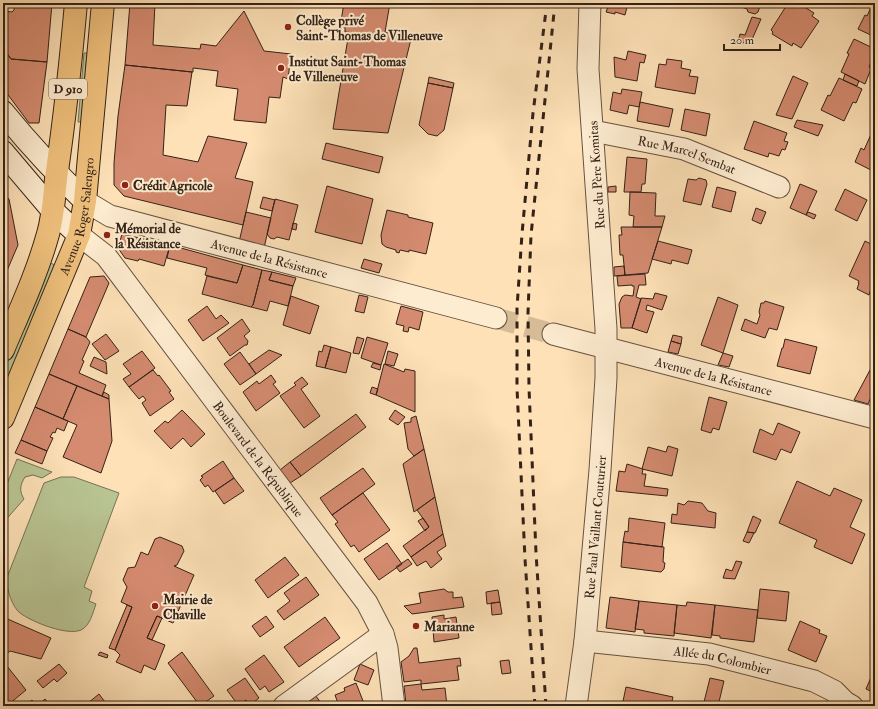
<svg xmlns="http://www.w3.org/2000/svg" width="878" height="709" viewBox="0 0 878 709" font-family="'IM FELL Double Pica',serif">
<rect width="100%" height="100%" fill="#fee1b7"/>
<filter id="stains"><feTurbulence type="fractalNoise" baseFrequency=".005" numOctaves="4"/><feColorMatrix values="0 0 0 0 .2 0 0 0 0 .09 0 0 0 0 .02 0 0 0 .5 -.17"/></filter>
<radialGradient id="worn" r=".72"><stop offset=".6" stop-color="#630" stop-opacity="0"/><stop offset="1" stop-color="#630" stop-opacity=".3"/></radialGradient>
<path fill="#b9c493" stroke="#767356" d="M84,53H87L82,122H78Z
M48,262L55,265L10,378L3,376V373Z
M17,459L52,472L42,478L33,475L25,477C20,485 19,491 24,499L3,523V494Z
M61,477H74L119,493L84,587L92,591L89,601L96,604C93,612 90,626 81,630C67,636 32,622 20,613C12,607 7,589 6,580L44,483Z"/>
<path fill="#d58b70" stroke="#342218" d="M15,3H52L47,62L11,59L3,48V11L12,12L14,10Z
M130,3H155L153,45L200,49L201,44L216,46L244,11L264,51L291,54L288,79L283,77L280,98L269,97L266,123L234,120L238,89L216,86L218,71L193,68V72H192L125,65Z
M344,3H390L385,32L411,39L388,133L333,129L349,32H345V27H340Z
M606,3H628L625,15L615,12V14L606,12L609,4Z
M733,3H761L758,12L755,14L748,12L747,9L733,4Z
M788,3H798L814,13L812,16L819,21L801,48L793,43L792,46L772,34L773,32L771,30Z
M873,3H875V37L858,29L865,15L867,16Z
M752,17L761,19L750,44L738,42L740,34L745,35Z
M854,39L875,49V53L869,67L871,69L865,84L841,72L849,54L847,53Z
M3,48L11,59L47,62L39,123H29L3,88Z
M628,51L646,55L644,63L640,62L637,81L615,77L614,57L626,60Z
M667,59L682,61L681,68L691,70L689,76L698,77L695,94L655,87L659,64L666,65Z
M125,65L192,72L187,106L166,105L163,155L198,162L208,136L247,143L235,178L253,182L243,225L124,196L114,185V163L118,116Z
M845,74L859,81L857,86L843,80Z
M793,76L808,83L792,119L776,115Z
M429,77L454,83L453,88L428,83Z
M839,78L862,89L856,103L853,102L844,121L821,110L828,95L830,96Z
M428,83L453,88L444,130L437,136L428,134L419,125Z
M622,89L642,92L639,107L629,105L627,114L610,110L613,92L621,94Z
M640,102L673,109L669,127L637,121Z
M685,109L710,114L706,136L681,130Z
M797,120L823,125L818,136L794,127Z
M754,121L787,133L784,141L788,142L785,150L782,149L779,156L769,153L768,157L744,149Z
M872,132L875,133V172L855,162L861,148L864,150Z
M326,143L383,157L379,173L322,159Z
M627,157L647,159L645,184H642L641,192H624Z
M699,178L706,180L707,184L701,205L683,201L688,179L696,180Z
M800,184L817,191L806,215L790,208Z
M327,186L373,199L362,244L315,232Z
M616,186V192H608V187Z
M717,187L736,192L731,212L712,207Z
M845,189L867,200L857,221L835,210Z
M630,192L656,193L655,216H665L662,227H633L634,216L629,215Z
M3,193L9,199L18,245L3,280Z
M263,197L275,200L272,211L260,208Z
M275,199L298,205L289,240L277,237L274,239L270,238L267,234Z
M756,208L766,212L761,224L752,220Z
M387,210L408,215V217L433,223L426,254L409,250V252L400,250L399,253L396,252V250L386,247L382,244L381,235Z
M246,212L271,218L264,248L239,242Z
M808,212L816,215L814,219L806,215Z
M293,223L297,224L296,230L292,229Z
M621,227H662L648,273L625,275L623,255H620L619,235H622Z
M122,234L170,245L164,266L139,259L138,261L125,258L118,248Z
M658,241L692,250L688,264L672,260L671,264L652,259Z
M865,241L875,246V289H871L869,295L857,289L859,283H858L859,281L849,276Z
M170,245L243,265L237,283L205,275L207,268L167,258Z
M364,259L382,264L379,273L361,268Z
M243,265L262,270L253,305L251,307L202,294L207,276L237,283Z
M624,266L625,275L614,276V267Z
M262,270L272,272L269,280L293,286L288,306L270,301L267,311L251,307L253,305Z
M272,272L296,278L293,286L269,280Z
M645,274L646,285H639L636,297L641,299L632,328H621L619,304L622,297L625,295L633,296L634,289V286H632V285L618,286L617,276Z
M104,276L109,283L86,337L68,329L90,277Z
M655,293L667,296L662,310L647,305L646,310L654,312L647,333L632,328L641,298L653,299Z
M359,295L368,297L364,313L355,311Z
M291,296L319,306L310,334L283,325Z
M718,297L738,305L723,353L701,345Z
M765,301L784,307L777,330L769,328L765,338L741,330L745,319L757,324L760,315L759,312L761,303H764Z
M207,306L216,319L221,315L229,323L203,341L188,320Z
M401,306L423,312L419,330L409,327L408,332L403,331L404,326L396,324Z
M242,319L250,331L244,336L248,341L247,345H245L230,356L217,338Z
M68,329L86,337L90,342L82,360L84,361L79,373L106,385L102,396L49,374Z
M106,334L119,351L105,360L92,344Z
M673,335L682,337L681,344L671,341Z
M357,337L364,339L359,354L353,353Z
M367,337L388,343L381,365L361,358Z
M785,339L817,347L810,374L777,366L782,348H783Z
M671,341L681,344L678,354L668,352Z
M324,345L331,347L325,368L316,366L319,351L322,352Z
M331,347L351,353L346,373L325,368Z
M269,350L282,355L256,374L249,364Z
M142,351L155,368L129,387L123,379L131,374L123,364Z
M388,351L398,354L394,366L385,364Z
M240,352L256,374L240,385L224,364Z
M723,353L733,356L729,367L718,365Z
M94,357L106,362L107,374L90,366Z
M373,363L381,365L380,370L371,367Z
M384,364L404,372L405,369L415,371V412L376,395Z
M153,370L158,376L159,375L171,391L169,392L174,399L150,416L142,403L146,400L143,396L139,399L129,387Z
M870,370L875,373V389L868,404L854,400Z
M49,374L77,386L63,419L35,407Z
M271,375L276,382L273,384L280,393L256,411L243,392L257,381L259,384Z
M302,377L308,384L301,389L320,416L304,428L280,396L296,385L294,383Z
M77,386L109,399L112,441L101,473L63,457L77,425L63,419Z
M372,387L378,389L376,395L370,393Z
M104,392L109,395V399L102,396Z
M709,397L727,402L719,430L713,428L711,433L701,430Z
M35,407L68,421L64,431L57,428L55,433L53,432L50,437L53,438L47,451L21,440Z
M182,410L189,417L205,434L191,447L183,438L171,449L154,431L165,421L168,423Z
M395,410L405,417L398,425L389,419Z
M356,414L366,427L301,476L290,462Z
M416,416L424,449L414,456L408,449L404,423L411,422V418Z
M778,423L800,432L791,453L781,449L776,460L753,452L760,429L773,435Z
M21,440L47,451L42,464L15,453Z
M668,446L678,449L672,476L642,469L648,447L666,452Z
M424,449L435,497L414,512L403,464Z
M223,461L234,478L213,492L208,485L205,487L200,480L203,477L201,476Z
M290,462L301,476L290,483L280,470Z
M627,464L643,469L642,474H646L644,486L668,489L667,496L616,491L619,471L625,472Z
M363,468L375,484L332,515L320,498Z
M234,478L244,491L224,504L215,491Z
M797,481L830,496L834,488L862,500L850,527L865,534L852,564L814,547L817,540L779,523Z
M363,493L390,530L359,552L354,545L351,547L335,524L338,522L332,515Z
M435,497L443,534L411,557L403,546L429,527L417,510Z
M688,501L702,503L708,511L716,513L715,528L671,523L672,514L677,515L678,503L684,505Z
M753,516L761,520L755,533L747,532Z
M423,518L429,527L425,531L418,521Z
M629,518L665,523L662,547L623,542L625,531L628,532Z
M747,532L754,533L749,543L743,541Z
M443,534L446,546L437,552L442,559L431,568L426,561L417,566L411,557Z
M160,537L182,546L184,551L177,565L174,566L194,575L173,623L157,616L147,638L165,645L155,670L144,665L141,673L116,662L120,655L115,650L132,607L121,602L127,587L123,580L128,568L135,567L141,552L148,555L155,539Z
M623,542L664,547L663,562L665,563L664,569L661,572L621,567Z
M387,543L402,564L379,580L364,559Z
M285,557L299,575L268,598L255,580Z
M408,559L412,564L400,572L396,567Z
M736,561L742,562L735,579L723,578L726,569L732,571Z
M306,577L319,595L284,620L277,611L290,601L284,593Z
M444,589L448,592H453V598L462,597L464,607L412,614L404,606L421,603L419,593Z
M760,589L789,592L786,621L757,618Z
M498,590L500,602L487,604L486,592Z
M610,597L639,601L635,632L606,628Z
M639,601L677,605L674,636L644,633V630L635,629Z
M500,602L502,614L492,615L491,603Z
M687,602L715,605L711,638L674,633L677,605L686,606Z
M127,605L132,607L115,650L109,648Z
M715,605L758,610L754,642L720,638V636L712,635Z
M444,615V619L456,617L459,638L434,642L432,617Z
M157,616L162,618L152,640L147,638Z
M266,616L274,627L260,637L252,626Z
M3,617L51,638L41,659L10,651L3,657Z
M325,617L340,638L299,667L284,647Z
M800,621L820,630L819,633L827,636L816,662L788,650Z
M414,648H417L419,663L460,658L461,666H457L459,680L421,684V680L404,682L401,662L409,656Z
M100,652L108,655L107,658L98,655Z
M182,652L214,696L200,706L168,663Z
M264,655L284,682L269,692L265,686L260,690L245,669Z
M509,660L511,673L502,674L500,661Z
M3,661L26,690L8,705L3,700Z
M59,664L67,673L57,682L54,679L43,688L37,681Z
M360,664L374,670L368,685L354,680Z
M875,668V693L866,689Z
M245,678L259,698L250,705L246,700L238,705L227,690Z
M710,678L724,681L718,706H703Z
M356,683L365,706H339L335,695L345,691L344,688Z
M421,684L422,690L445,688L447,706H424V702L406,704L404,686Z
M626,687L673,697L671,706H622Z
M99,694L105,702L99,706H90L88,703Z
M316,696L323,706H303Z
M45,699L51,706H52H25L32,700L37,706Z"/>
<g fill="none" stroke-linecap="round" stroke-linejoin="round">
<path stroke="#d6bb97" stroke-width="21" stroke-dasharray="21 10" stroke-linecap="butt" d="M496,318L553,334"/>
<defs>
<g id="minor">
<path id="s1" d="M593,131L684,149L779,187"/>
<path id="s2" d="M85,201L110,216L118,218L496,318"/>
<path id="s3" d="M79,235L106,256L367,603L383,634L387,648L394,706"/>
<path id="s4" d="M553,334L875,418"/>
<path id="s5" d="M585,641L709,654L814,681L834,691L845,702L852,706"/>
<path d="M284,706L383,634"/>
<path id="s6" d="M576,706L585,641L600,470L606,378V329L588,69L590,3"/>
</g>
<path id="secondary" d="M3,112C29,144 56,173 85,201
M3,152L53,211L79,235"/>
<g id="primary">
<path d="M3,350C19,312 37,274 48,234C54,214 54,192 57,171C65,115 71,59 76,3"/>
<path id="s7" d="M3,418L79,235L85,201L103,3"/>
</g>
</defs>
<use href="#minor" stroke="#665240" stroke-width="23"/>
<use href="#secondary" stroke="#342218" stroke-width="24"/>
<use href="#primary" stroke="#342218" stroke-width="24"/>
<use href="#minor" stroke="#feecd0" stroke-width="21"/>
<use href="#secondary" stroke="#feecd0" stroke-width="22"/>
<use href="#primary" stroke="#efc07c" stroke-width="22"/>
<path stroke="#342218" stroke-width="3" stroke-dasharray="7 7" stroke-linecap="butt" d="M535,706L525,559L517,388V308L522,234L533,113L547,3
M546,706L536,553L529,388L528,313L531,235L555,3"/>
</g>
<g fill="#8f2418" stroke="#feecd0" stroke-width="1.5">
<circle cx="288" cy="27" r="4"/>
<circle cx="281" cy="68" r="4"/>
<circle cx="125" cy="185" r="4"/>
<circle cx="107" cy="235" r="4"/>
<circle cx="155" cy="606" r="4"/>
<circle cx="416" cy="626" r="4"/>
</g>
<g text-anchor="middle" stroke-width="4" stroke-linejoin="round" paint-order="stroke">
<rect fill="#feecd0" stroke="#715f4f" stroke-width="1" x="49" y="79" width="38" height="20" rx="3"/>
<g font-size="12" font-weight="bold" fill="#342218">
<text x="68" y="93">D 910</text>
</g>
<g font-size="13" font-weight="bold" fill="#342218" stroke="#feecd0" text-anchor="start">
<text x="296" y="25">Collège privé<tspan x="296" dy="15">Saint-Thomas de Villeneuve</tspan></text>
<text x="289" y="66">Institut Saint-Thomas<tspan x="289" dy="15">de Villeneuve</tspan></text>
<text x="133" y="190">Crédit Agricole</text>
<text x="115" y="233">Mémorial de<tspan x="115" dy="15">la Résistance</tspan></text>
<text x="163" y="604">Mairie de<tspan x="163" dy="15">Chaville</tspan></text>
<text x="424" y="631">Marianne</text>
</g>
<g font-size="13" fill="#342218" stroke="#feecd0">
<text dy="5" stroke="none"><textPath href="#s1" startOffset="97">Rue Marcel Sembat</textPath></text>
<text transform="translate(596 175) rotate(-94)" y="5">Rue du Père Komitas</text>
<text dy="5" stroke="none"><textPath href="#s7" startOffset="216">Avenue Roger Salengro</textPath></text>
<text dy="5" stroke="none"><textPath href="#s2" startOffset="194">Avenue de la Résistance</textPath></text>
<text dy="5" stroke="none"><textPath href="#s4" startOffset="166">Avenue de la Résistance</textPath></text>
<text dy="5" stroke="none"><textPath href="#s3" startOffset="288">Boulevard de la République</textPath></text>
<text dy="5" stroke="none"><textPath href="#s6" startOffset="180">Rue Paul Vaillant Couturier</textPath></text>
<text dy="5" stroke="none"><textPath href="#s5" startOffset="139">Allée du Colombier</textPath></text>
</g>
</g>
<rect width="878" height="709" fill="none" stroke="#fee1b7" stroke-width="16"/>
<rect x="4" y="4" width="870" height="701" fill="none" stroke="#342218" stroke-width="2"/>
<rect x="8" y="8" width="862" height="693" fill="none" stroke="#342218"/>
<path d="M724 44v6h56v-6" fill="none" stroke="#342218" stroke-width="2"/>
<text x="730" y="44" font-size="12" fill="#342218" stroke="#feecd0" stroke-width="3" paint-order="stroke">20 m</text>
<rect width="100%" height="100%" filter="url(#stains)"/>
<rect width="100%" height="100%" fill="url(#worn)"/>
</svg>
